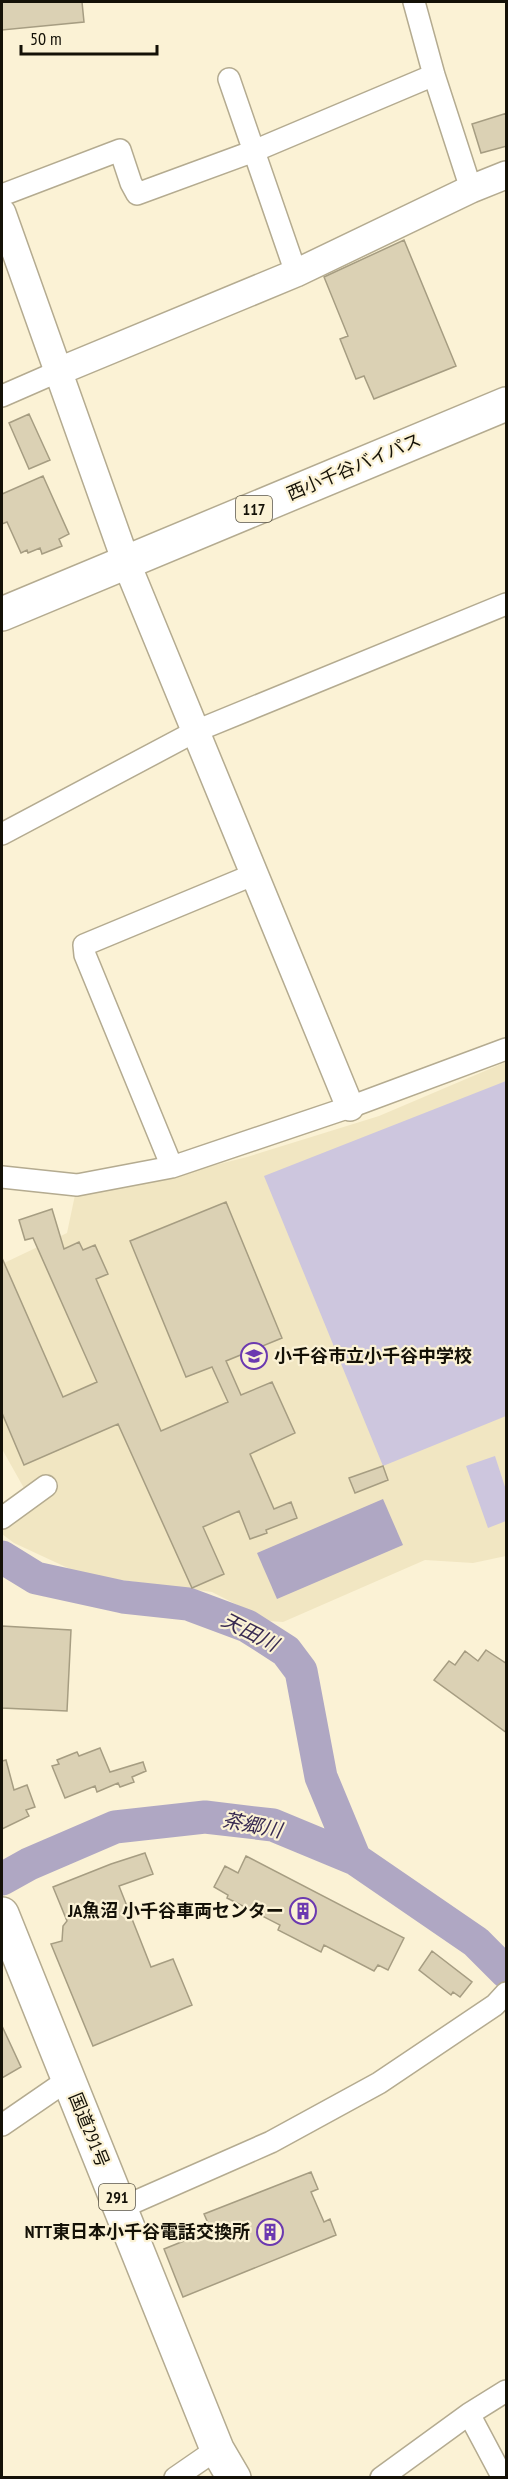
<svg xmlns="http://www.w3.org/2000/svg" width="508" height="2479" viewBox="0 0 508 2479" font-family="'PT Sans Narrow','Noto Sans JP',sans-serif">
<rect width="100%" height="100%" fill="#fbf2d5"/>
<path fill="#f1e6c2" d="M506,1062V1556L473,1563L425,1560L283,1622L269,1621L212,1592L83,1575L14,1543L2,1534V1506L25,1490L2,1449V1264L67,1233L75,1195L128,1187L247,1157L379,1116Z"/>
<path fill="#cdc6de" d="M506,1081V1416L383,1466L264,1176Z
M495,1456L506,1490V1521L488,1528L466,1466Z"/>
<path fill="#afa7c3" d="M383,1499L403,1545L277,1599L257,1553Z"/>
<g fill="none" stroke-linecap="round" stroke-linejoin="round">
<path stroke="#afa7c3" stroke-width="33" d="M2,1557L36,1578L123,1597L188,1604L247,1626L286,1651L301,1671L321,1777L355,1859
M2,1879L29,1864L115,1827L205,1817L273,1825L355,1859L476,1942L506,1972"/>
</g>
<path fill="#dbd1b4" stroke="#a69d82" stroke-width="1.5" d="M2,2H82L84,22L2,30Z
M507,113V146L481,153L472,124Z
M404,240L456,366L374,399L364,376L356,379L340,339L348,336L324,277Z
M29,414L50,460L29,469L9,423Z
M43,476L69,534L59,539L62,546L42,554L40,548L28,553L27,550L21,553L7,522L2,524V494Z
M226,1202L282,1338L226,1361L241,1395L272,1382L295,1433L250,1454L274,1509L291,1502L297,1518L266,1530L267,1533L250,1539L239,1511L203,1527L224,1574L192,1588L118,1424L24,1465L2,1413V1258L63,1397L97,1382L33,1238L25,1240L19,1220L52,1209L64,1249L79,1242L83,1250L95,1245L108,1274L96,1279L161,1431L228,1402L212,1367L186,1377L130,1241Z
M383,1466L388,1480L355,1493L349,1478Z
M2,1626L71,1630L67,1711L2,1708Z
M486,1650L507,1664V1733L434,1680L449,1661L455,1665L465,1651L478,1661Z
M100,1748L110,1772L143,1762L146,1771L132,1777L134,1782L120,1787L118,1783L97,1792L95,1786L65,1798L52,1766L59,1764L57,1760L77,1752L79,1756Z
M6,1760L14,1790L27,1785L35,1807L26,1810L29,1816L2,1829V1761Z
M145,1853L153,1874L119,1886L151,1967L173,1959L192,2005L93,2046L51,1944L62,1941L63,1926L67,1921L53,1887L111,1864Z
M246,1856L404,1938L388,1970L378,1965L374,1971L324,1945L321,1952L278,1930L280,1925L227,1898L228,1895L214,1887L225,1866L238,1873Z
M432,1951L472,1982L460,1997L453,1992L451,1995L419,1970Z
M2,2026L21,2067L2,2078Z
M311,2172L318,2189L311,2192L324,2222L330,2219L336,2235L183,2297L164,2249L211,2230L204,2214Z"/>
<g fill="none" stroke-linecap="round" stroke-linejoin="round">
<defs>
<path id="minor" d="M414,2L434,75L471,189
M229,79L296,273
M2,195L120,150L131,183L137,194L254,151L434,75
M2,396L57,372
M2,834L196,731L506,604
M172,1167L85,955L84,945L255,874
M2,1177L77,1185L172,1167L350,1107L506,1049
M2,1518L46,1486
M2,2125L69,2079
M121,2208L271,2142L379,2083L495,2005L506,1993
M469,2414L503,2478
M175,2478L217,2449
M381,2478L469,2414L506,2391"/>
<path id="tertiary" d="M2,213L126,562L350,1107
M57,372L296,273L471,189L506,175"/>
<path id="trunk" d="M2,614L506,404
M2,1914L217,2449L234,2478"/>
</defs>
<use href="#minor" stroke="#b4ab90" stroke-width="24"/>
<use href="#tertiary" stroke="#b4ab90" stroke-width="30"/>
<use href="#trunk" stroke="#b4ab90" stroke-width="36"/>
<use href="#minor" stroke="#fff" stroke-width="21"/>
<use href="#tertiary" stroke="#fff" stroke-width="27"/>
<use href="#trunk" stroke="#fff" stroke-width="33"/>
</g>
<defs>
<symbol id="school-ring" viewBox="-11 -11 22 22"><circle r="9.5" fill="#fbf2d5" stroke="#6b39b0" stroke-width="1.5"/><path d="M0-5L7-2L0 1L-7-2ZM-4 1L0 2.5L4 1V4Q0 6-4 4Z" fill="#6b39b0"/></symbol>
<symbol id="building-ring" viewBox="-11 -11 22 22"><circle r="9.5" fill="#fbf2d5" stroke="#6b39b0" stroke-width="1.5"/><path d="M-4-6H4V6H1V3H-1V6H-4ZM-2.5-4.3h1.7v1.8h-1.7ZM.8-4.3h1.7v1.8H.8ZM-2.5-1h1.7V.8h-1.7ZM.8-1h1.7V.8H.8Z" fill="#6b39b0"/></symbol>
</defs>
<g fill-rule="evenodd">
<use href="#school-ring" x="239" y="1341" width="30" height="30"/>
<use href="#building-ring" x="288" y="1896" width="30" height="30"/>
<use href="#building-ring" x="255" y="2217" width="30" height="30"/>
</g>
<g text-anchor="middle" stroke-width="4.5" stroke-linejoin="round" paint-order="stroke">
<g fill="#fbf2d5" stroke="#595445" stroke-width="1.5">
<rect x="236" y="496" width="36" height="26" rx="4.5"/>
<rect x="99" y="2184" width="36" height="26" rx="4.5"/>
</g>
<g font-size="16" font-weight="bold" fill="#141107">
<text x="254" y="515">117</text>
<text x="117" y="2203">291</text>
</g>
<g font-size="18" fill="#141107" stroke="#fbf2d5">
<text transform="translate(354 467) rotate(-23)" y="6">西小千谷バイパス</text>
<text transform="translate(89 2130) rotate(68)" y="6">国道291号</text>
</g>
<g font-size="18" font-weight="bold" fill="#141107" stroke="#fbf2d5" text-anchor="end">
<text x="274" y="1362" text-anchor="start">小千谷市立小千谷中学校</text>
<text x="284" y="1917">JA魚沼 小千谷車両センター</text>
<text x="250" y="2238">NTT東日本小千谷電話交換所</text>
</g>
<g font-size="20" font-style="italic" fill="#382a52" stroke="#fbf2d5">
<text transform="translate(250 1632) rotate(27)" y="7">天田川</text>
<text transform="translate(252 1825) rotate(11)" y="7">茶郷川</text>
</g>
</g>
<rect width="508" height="2479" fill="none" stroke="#141107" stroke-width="6"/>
<path d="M21 45v9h136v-9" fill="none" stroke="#141107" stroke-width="3"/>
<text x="30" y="45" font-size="18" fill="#141107" stroke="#fbf2d5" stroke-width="4.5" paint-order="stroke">50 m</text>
</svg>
